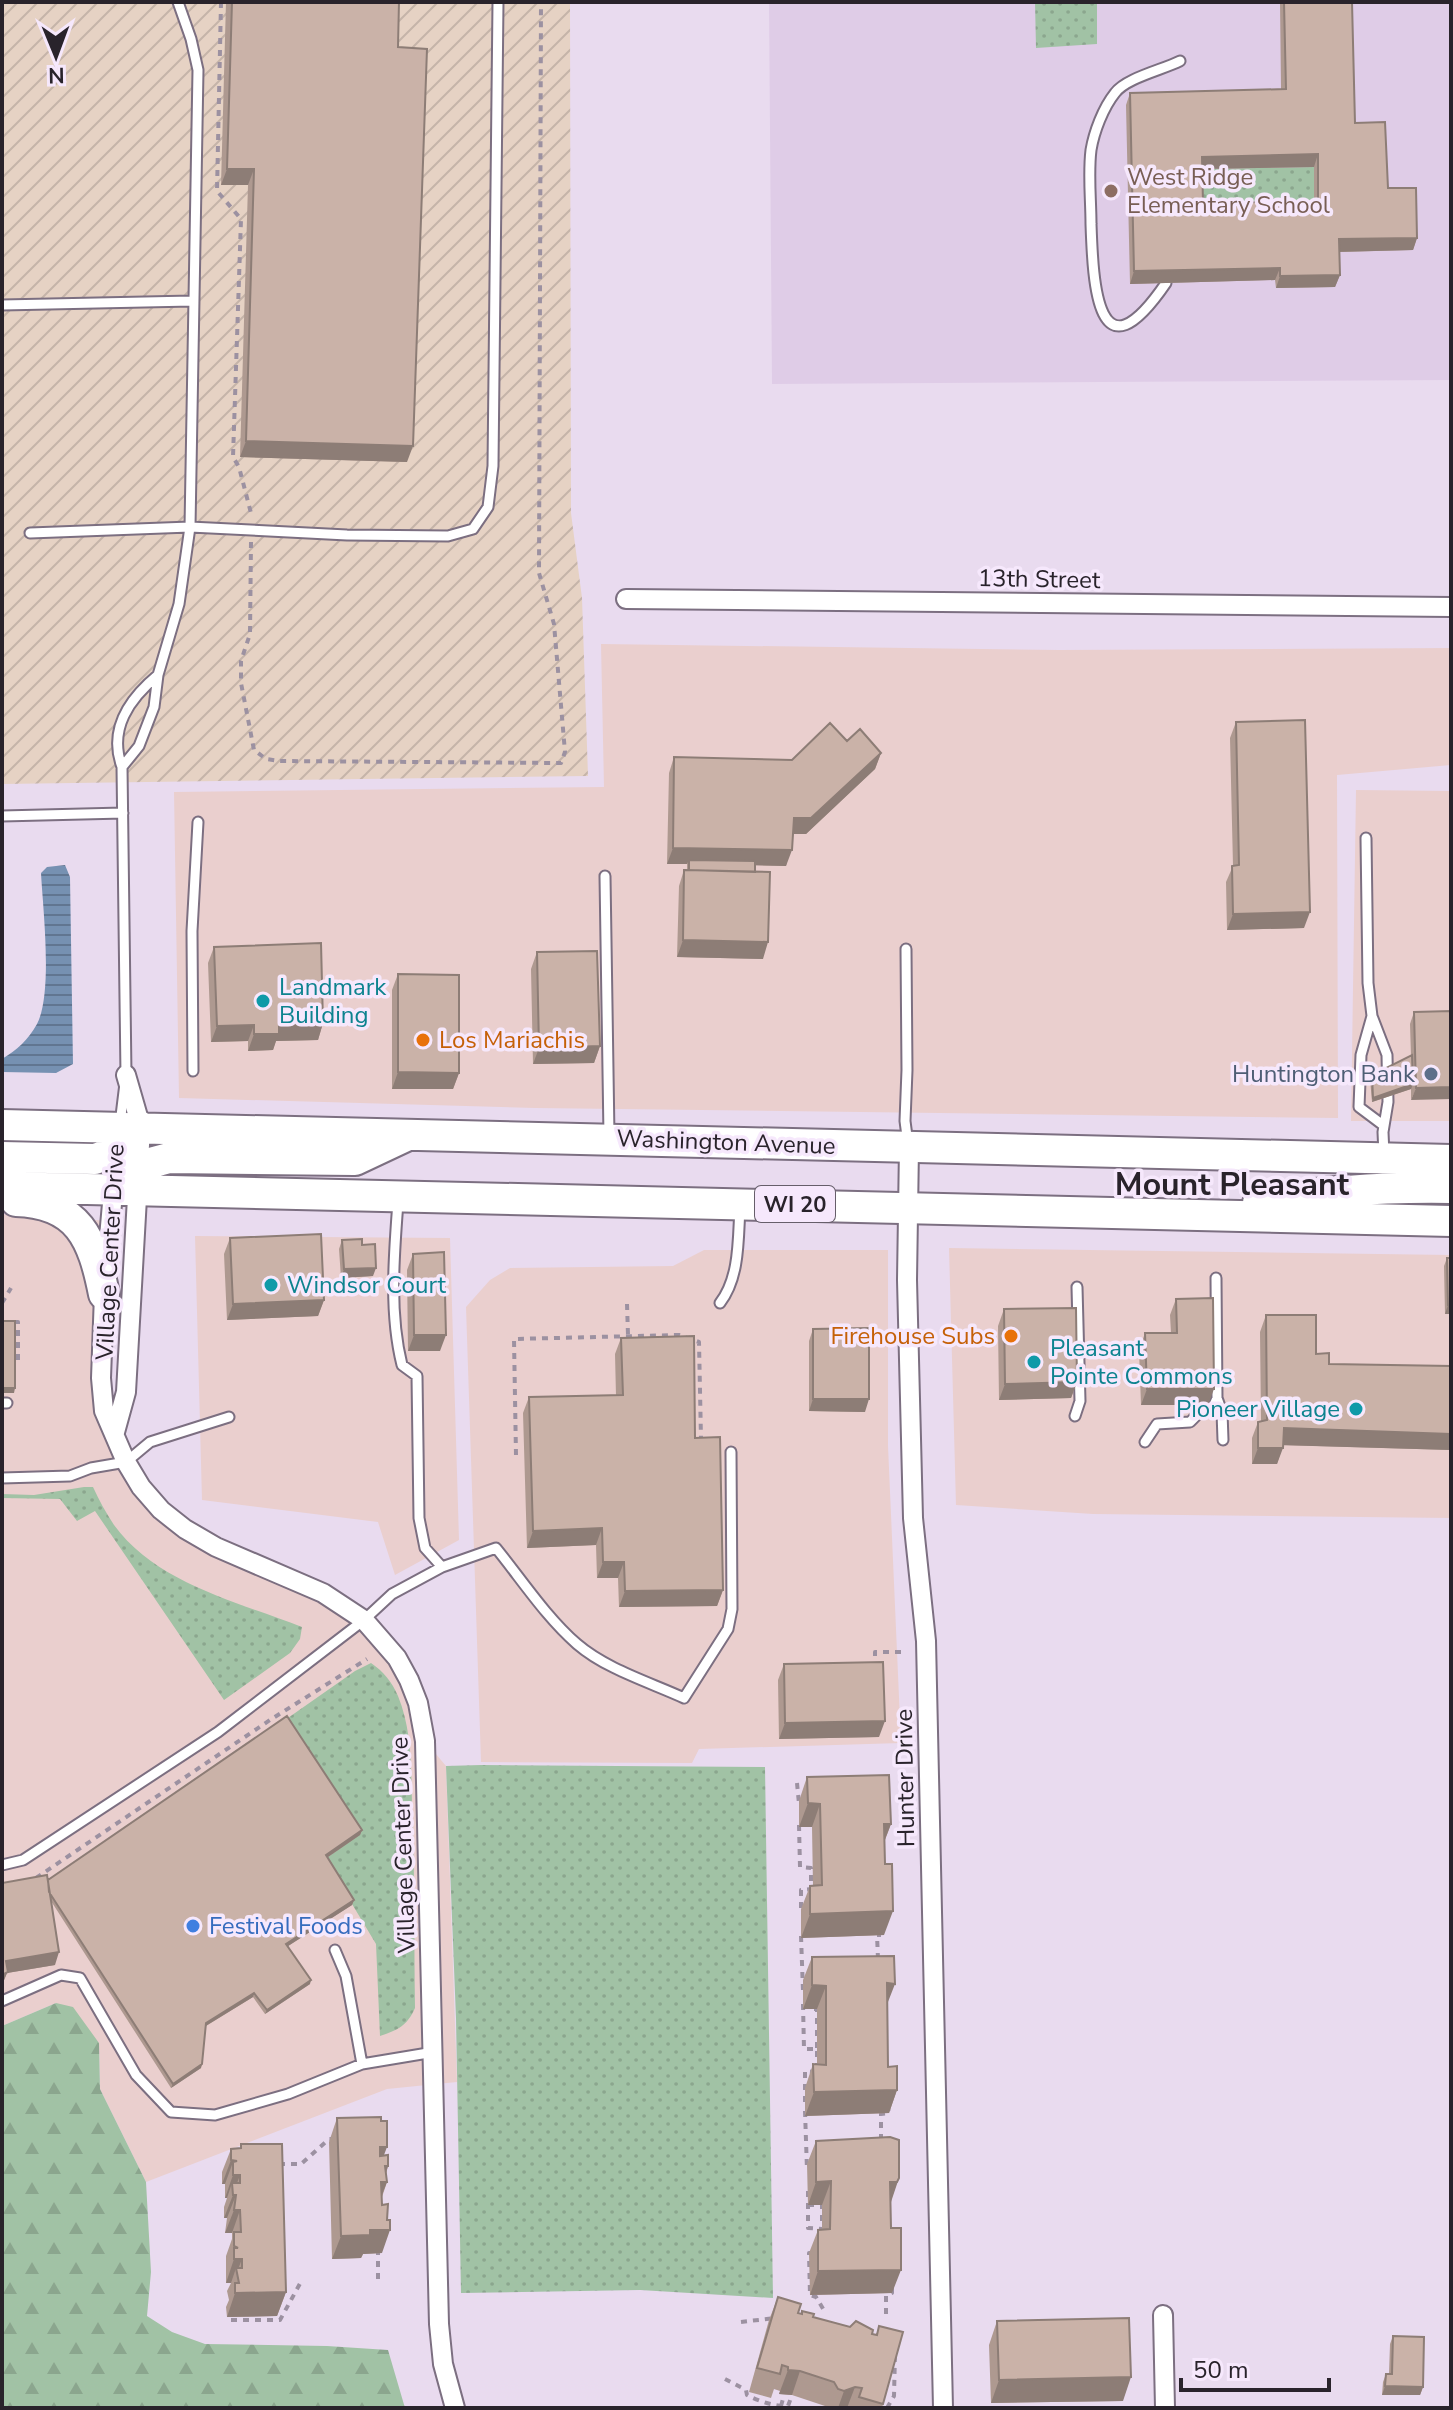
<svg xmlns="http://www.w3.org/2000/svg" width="1453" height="2410" viewBox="0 0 1453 2410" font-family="'Nunito Sans',sans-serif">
<defs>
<pattern id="industrial-furrows" width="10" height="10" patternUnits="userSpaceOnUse" patternTransform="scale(2)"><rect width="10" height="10" fill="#e6d2c4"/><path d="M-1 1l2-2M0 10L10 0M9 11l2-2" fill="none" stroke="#c5b4a9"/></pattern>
<pattern id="green-dots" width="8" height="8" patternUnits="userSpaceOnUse" patternTransform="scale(2)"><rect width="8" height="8" fill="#a1c2a5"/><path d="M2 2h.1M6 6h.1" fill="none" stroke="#8ba68e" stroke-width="1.8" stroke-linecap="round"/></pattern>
<pattern id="forest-firs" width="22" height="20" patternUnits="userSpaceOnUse" patternTransform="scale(2)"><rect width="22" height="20" fill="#a1c2a5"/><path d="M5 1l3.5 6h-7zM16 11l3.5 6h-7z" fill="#8ba68e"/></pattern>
<pattern id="water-rules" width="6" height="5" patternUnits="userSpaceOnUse" patternTransform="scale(2)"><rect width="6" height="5" fill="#7691b2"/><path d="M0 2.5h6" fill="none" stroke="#617691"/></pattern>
</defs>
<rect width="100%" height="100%" fill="#e9dbef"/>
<path fill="#eacfce" d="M601,644L1059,650L1451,648V765L1337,775L1338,1118L535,1108L179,1098L174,792L604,787Z
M1356,790L1451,791V1121H1351Z
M2,1214L110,1221L104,1411L161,1510L323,1593L382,1638L425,1741L446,1766L457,2082L387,2089L146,2182L100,2089L99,2043L56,2003L2,2026Z
M195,1236L450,1238L459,1540L395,1575L378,1522L202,1500Z
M949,1248L1451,1255V1518L1093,1514L956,1505Z
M704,1250H888V1446L901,1743L699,1749L692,1763L481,1762L466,1307L490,1280L510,1268L673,1266Z"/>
<path fill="url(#industrial-furrows)" d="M2,2H570L571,513L582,598L588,776L2,784Z"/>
<path fill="#dfcce7" d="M769,2H1451V380L772,384Z"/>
<path fill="url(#green-dots)" d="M1035,2H1097V44L1036,48Z
M1314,167V213L1198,216L1197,169Z
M84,1487H93C99,1500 106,1513 114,1525C156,1583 238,1602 302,1627L300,1639L290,1653L224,1700L95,1511L77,1521L60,1499L2,1498V1494L34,1495Z
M371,1663C383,1671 392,1682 398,1696C412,1730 411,1768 412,1805C415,1873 414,1940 415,2008C407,2026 398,2030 380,2036L376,1944L325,1859L360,1834L285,1720L355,1671Z
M481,1765L765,1767L773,2298L640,2290L461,2293L456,2018L446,1766Z"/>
<path fill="url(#forest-firs)" d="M56,2003L73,2007L99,2043L100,2089L146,2182L151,2272L147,2316L172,2332L205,2344L327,2346L388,2350L405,2408H2V2026Z"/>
<path fill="url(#water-rules)" d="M65,865L70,877L73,1064L56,1073L2,1072V1059C17,1050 28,1040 37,1024C53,993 43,909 41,873L47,867Z"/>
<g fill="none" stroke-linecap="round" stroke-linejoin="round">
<defs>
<path id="service" d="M1166,283C1097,384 1093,283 1091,224C1091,200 1088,174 1091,150C1094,132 1103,108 1115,93C1126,78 1162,70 1180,61
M2,305L192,301
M30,533L190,527L347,535L448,536L473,529L488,507L493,466L498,2
M122,767L139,746L154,707L158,675L179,604L190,527L198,70L191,39L178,2
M2,816L123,813
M1366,838L1368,983L1372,1016L1387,1055L1388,1102L1383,1132L1384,1155
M605,876L609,1136
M906,949L907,1070L905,1121L908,1144
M1372,1016L1361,1055L1359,1107L1383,1125
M193,1071L192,931L198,822
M120,1124L126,1075L122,767C108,729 129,699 158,675
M398,1202C394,1255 389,1313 402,1365L417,1376L419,1518L425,1548L442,1567
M720,1303C740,1277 738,1239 740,1207
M1217,1398L1222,1412L1223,1440
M2,1403H7
M1075,1416L1080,1401L1077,1287
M1145,1442L1157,1424L1190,1422L1199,1413L1211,1412L1217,1398L1216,1278
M2,1478L70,1476L91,1468L126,1462L150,1442L229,1417
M2,1865L23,1860L218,1732L364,1620L392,1594L442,1567L496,1548C522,1580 546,1617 577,1644C606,1669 649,1682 684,1698L728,1629L732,1609L731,1452
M335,1950L346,1976L362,2064
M2,2001L61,1975L80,1978L136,2075L171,2112L215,2115L288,2094L362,2064L434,2052"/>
<path id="minor" d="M626,599L1451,607
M909,1147L907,1280L913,1518L926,1641L943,2408
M114,1181L104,1294L101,1378L104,1411L126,1462L141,1487L161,1510L185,1529L216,1547L323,1593L364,1620L397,1658L409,1680L418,1703L425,1741L439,2324L443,2364L455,2408
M115,1432L126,1392L141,1127L126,1075
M1163,2315L1165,2408"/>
<path id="primary" d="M2,1125L1451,1160
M2,1157L95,1159L117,1151L141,1127
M2,1187L1451,1221
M113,1191L139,1166L169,1158L355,1160L406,1136
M16,1201C79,1203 93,1239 104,1294
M1258,1203C1323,1190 1385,1187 1451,1188"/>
</defs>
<use href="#service" stroke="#7c6f81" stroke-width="13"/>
<use href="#minor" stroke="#7c6f81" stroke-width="22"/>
<use href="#primary" stroke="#7c6f81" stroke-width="34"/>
<path stroke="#9c91a1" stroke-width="4" stroke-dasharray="6 6" stroke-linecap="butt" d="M221,2L217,191L241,219L233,457L239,467L252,517
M251,542L250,634L241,661V683L254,750L266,759L279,761L561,763L565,752L554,624L539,573L541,2
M2,1303L11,1288
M627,1304L628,1335
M2,1322H18V1361
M516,1455L514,1339L679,1335L699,1342L701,1439
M875,1668V1652H907
M797,1783L799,1804
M799,1825L800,1867L811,1868V1889L801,1890V1911
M36,1878L270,1720L367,1659
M801,1936L803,1991
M878,1959L877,1935H881
M803,2004L804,2049H817V2067
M814,2009H817V2049
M805,2102V2071L814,2072
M805,2111L807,2170
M881,2140V2114L889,2113L888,2108
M279,2164H301L329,2139H333
M808,2191V2228L822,2229V2233
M808,2205H822V2228
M813,2253H809L810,2295L816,2297L825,2312
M378,2279V2253
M886,2314V2296L892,2293V2288
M231,2320H280L302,2280
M741,2322L775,2318
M725,2379L746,2390L747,2395C758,2401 776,2407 788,2406L792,2395
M781,2406L784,2395
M887,2408L894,2396L895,2354"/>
<use href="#service" stroke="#fff" stroke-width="9"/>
<use href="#minor" stroke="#fff" stroke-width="18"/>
<use href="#primary" stroke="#fff" stroke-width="30"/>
</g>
<path fill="#ae9990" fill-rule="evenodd" d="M226,2H399L398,47L407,462L240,457L248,185H221Z
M1280,2H1352L1355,123L1388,188L1417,238L1413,250L1339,252L1340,275L1335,287L1276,288L1275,280L1130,284L1126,105L1130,93L1281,89ZM1314,167V201L1203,203L1202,169Z
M1236,722L1304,928L1227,930L1226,882L1233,866L1230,738Z
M847,741L881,753L875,769L806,834H793L786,866L755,865L763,959L677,957L679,886L684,870H687V864H667L669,773L674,757L792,760Z
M214,947L323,1023L318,1040L276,1041L273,1050L248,1051V1041L211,1042L208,963Z
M537,952L600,1046L594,1063L533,1064L531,969Z
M398,974L459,1073L453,1089H392V990Z
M1451,1011L1411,1100V1089L1372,1102L1370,1079L1372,1075L1411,1056L1410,1024L1414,1012Z
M230,1238L324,1300L318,1316L227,1320L224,1254Z
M342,1240L362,1245L373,1276L341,1278L339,1249Z
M413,1254L440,1351H408L407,1270Z
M1447,1258L1451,1314H1445L1444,1266Z
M1176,1299L1208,1405H1141L1139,1350L1145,1333H1171L1170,1315Z
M1004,1309L1077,1382L1071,1398L999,1400L998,1326Z
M1266,1315L1329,1364L1451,1366V1450L1283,1445L1277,1464H1252V1438L1258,1422L1261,1421L1260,1332Z
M813,1329L865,1412L809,1411V1341Z
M621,1338L695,1438L723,1590L717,1606L619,1607L618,1578H597L596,1545L527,1548L523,1413L529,1397L616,1396L615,1354Z
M784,1664L879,1737L779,1739L778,1680Z
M807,1777L891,1824L885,1840L884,1935L801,1938V1909L810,1886H813L812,1827H799V1801Z
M362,1830L360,1835L328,1857L354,1900L352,1905L288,1946L310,1984L265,2014L253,1997L206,2026L201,2068L171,2088L51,1901L55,1965L7,1973L2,1985V1883L48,1880Z
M812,1957L887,2005L888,2067L897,2090L889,2113L805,2116V2088L813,2064H817V2009H803V1980Z
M337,2118L384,2156L388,2166L386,2174L387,2182L382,2197V2253L363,2254L361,2258L332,2259L329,2142Z
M816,2141L890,2203L892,2293L810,2295L809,2253L818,2230L822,2229V2205H808L807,2164Z
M241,2144L286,2292L277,2316L227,2317L226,2307L229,2300L227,2291L231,2283H226V2256L232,2239V2233H225L227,2218H224V2207L227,2198H225V2184H222V2172L231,2149L240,2148Z
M778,2297L798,2313L876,2335L879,2326L903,2332L882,2408H827L825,2406L792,2395L779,2394L780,2391L774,2389L771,2398L749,2392L769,2320Z
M997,2321L1123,2401L991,2403L989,2345Z
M1393,2336L1423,2387L1420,2395H1382L1383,2382L1386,2374H1389L1390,2344Z"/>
<path fill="#8d7d76" d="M1318,154L1314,167L1197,169L1202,157Z
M227,169H254L248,185H221Z
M1417,238L1413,250L1334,252L1339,239Z
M1280,268L1275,280L1130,284L1134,271Z
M1340,275L1335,287L1276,288L1280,276Z
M246,441L413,446L407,462L240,457Z
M881,753L875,769L806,834H788L794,818Z
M673,848L792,850L786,866L689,864V860L687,864H667Z
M1310,912L1304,928L1227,930L1233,914Z
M683,940L768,942L763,959L677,957Z
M323,1023L318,1040L276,1041L273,1050L248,1051L254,1034L279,1025Z
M254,1025L248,1041L211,1042L217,1026Z
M600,1046L594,1063L533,1064L539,1048Z
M398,1072L459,1073L453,1089H392Z
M1413,1084L1411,1089L1372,1102L1373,1098Z
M1451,1087V1099L1411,1100L1416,1088Z
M376,1268L373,1276L341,1278L344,1269Z
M324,1300L318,1316L227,1320L233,1304Z
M1448,1305H1451V1314H1445Z
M414,1335H446L440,1351H408Z
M1077,1382L1071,1398L999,1400L1005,1384Z
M2,1388H15L14,1393H2Z
M1147,1389H1214L1208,1405H1141Z
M813,1399H869L865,1412L809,1411Z
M1284,1428L1451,1434V1450L1278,1445Z
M1258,1448H1283L1277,1464H1252Z
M602,1528L596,1545L527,1548L533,1531Z
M603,1562H624L618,1578H597Z
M723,1590L717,1606L619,1607L625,1591Z
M885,1721L879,1737L779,1739L785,1723Z
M808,1803L820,1804L812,1827H799Z
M884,1824H891L882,1847Z
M362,1830L360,1835L325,1859L326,1855Z
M354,1900L352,1905L285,1948L286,1944Z
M893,1911L884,1935L801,1938L810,1914Z
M59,1952L55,1965L7,1973L2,1985V1975L6,1961Z
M311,1980L310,1984L265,2014L267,2010Z
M887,1983L895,1984L886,2007Z
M812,1985L826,1986L817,2009H803Z
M254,1993L253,1997L204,2027L206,2023Z
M202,2064L201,2068L171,2088L173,2084Z
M897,2090L889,2113L805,2116L814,2092Z
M380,2147H387L378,2171Z
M231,2160L237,2161L233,2162L225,2184H222Z
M385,2166H388L383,2182H387L378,2205L373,2206Z
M233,2175H240L233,2194L232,2183L227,2198H225Z
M899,2178L891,2202L890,2182Z
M831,2181L822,2205H808L816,2182Z
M233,2195H236L227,2218H224Z
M234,2210H240L232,2233H225Z
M370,2230H390L382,2253L363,2254L361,2258L332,2259L341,2236Z
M234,2259H242L237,2272L236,2268L231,2283H226Z
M901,2270L892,2293L810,2295L818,2271Z
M286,2292L277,2316L227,2317L235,2293Z
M788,2370L800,2371L792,2395L779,2394Z
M1131,2377L1123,2401L991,2403L999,2380Z
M1385,2386L1423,2387L1420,2395H1382Z
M855,2387L847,2408H838L844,2391Z"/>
<path fill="#cab2a8" stroke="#8d7d76" stroke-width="2" fill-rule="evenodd" d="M232,2H399L398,47L427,49L413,446L246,441L254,169H227Z
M1284,2H1352L1355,123L1385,122L1388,188H1416L1417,238L1339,239L1340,275L1280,276V268L1134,271L1130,93L1286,89ZM1318,154V201L1203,203L1202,157Z
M1305,720L1310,912L1233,914L1232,866L1239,865L1236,722Z
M830,723L847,741L860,729L881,753L811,818H794L792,850L673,848L674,757L792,760Z
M689,860L755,861V872L689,870Z
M684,870L770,872L768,942L683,940Z
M321,943L323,1023L279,1025V1034H254V1025L217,1026L214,947Z
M597,951L600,1046L539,1048L537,952Z
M398,974L459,975V1073L398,1072Z
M1451,1011V1087L1416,1088L1414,1012Z
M1412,1055L1413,1084L1373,1098L1372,1075Z
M321,1234L324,1300L233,1304L230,1238Z
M362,1239V1245L375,1244L376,1268L344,1269L342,1240Z
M444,1252L446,1335H414L413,1254Z
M1447,1258H1451V1305H1448Z
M1213,1298L1214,1389H1147L1145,1333H1177L1176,1299Z
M1076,1308L1077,1382L1005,1384L1004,1309Z
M1266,1315H1316V1354L1329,1353V1364L1451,1366V1434L1284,1428L1283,1448H1258V1422L1267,1420Z
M2,1321H15V1388H2Z
M869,1328V1399H813V1329Z
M694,1336L695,1438L720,1437L723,1590L625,1591L624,1562H603L602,1528L533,1531L529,1397L623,1395L621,1338Z
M883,1662L885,1721L785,1723L784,1664Z
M287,1716L362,1830L326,1855L354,1900L286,1944L311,1980L267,2010L254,1993L206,2023L202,2064L173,2084L49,1892L48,1880Z
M889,1775L891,1824H884L885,1864H892L893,1911L810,1914V1886L822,1885L820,1804L808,1803L807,1777Z
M47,1875L59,1952L6,1961L8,1972L2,1975V1883Z
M894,1956L895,1984L887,1983L888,2067L897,2066V2090L814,2092L813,2064L826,2065V1986L812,1985V1957Z
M381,2117V2121H387V2147H380V2156L388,2155V2166H385L387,2182H381L382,2205L388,2204L387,2220H390V2230H370V2235L341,2236L337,2118Z
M890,2137L899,2140V2178L897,2182H890L891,2228H901V2270L818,2271V2230L830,2229L831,2181L816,2182V2141Z
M241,2144H282L286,2292L235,2293V2283H239L236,2268H242V2259H234V2248H238L234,2246V2232H241L240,2210H234L236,2195H233L232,2183H240V2175H233V2162L237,2161L231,2160V2149L241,2148Z
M778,2297L801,2304L798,2313L802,2314V2311L814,2314L813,2317L850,2327L856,2321L873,2330L872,2334L877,2335L879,2326L903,2332L883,2404L859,2397L862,2388L855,2387L844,2391L838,2389L834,2382L800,2371L788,2370V2367L782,2365L780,2374L757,2368Z
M1129,2318L1131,2377L999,2380L997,2321Z
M1393,2336L1424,2337L1423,2387L1385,2386L1386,2374H1392Z"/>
<circle fill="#8d6e63" stroke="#f6e8fc" stroke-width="3" cx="1111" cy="191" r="8"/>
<g fill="#0f9aa8" stroke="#f6e8fc" stroke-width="3">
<circle cx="263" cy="1001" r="8"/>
<circle cx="271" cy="1285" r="8"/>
<circle cx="1034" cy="1362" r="8"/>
<circle cx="1356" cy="1409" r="8"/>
</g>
<g fill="#e8710a" stroke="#f6e8fc" stroke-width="3">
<circle cx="423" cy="1040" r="8"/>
<circle cx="1011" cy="1336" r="8"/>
</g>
<circle fill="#5c6f8a" stroke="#f6e8fc" stroke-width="3" cx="1431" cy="1074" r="8"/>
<circle fill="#3f7fe0" stroke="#f6e8fc" stroke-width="3" cx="193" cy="1926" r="8"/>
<g text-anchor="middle" stroke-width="7" stroke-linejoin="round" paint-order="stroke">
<rect fill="#f6e8fc" stroke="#665e6a" stroke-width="2" x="755" y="1186" width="80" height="36" rx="6"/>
<g font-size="22" font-weight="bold" fill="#29232b">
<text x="795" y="1212">WI 20</text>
</g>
<g font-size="24" fill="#785e54" stroke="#f6e8fc" text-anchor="start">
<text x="1127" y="185">West Ridge<tspan x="1127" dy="28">Elementary School</tspan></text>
</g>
<g font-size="24" fill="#29232b" stroke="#f6e8fc">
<text transform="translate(1039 579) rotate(1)" y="8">13th Street</text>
<text transform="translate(726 1142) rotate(2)" y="8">Washington Avenue</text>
<text transform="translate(110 1252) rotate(-87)" y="8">Village Center Drive</text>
<text transform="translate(905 1778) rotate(-91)" y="8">Hunter Drive</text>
<text transform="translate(403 1845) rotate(-92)" y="8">Village Center Drive</text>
</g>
<g font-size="24" fill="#0d838f" stroke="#f6e8fc" text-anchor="start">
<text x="279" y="995">Landmark<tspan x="279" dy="28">Building</tspan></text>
<text x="287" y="1293">Windsor Court</text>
<text x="1050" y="1356">Pleasant<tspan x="1050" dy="28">Pointe Commons</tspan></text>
<text x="1340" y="1417" text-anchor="end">Pioneer Village</text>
</g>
<g font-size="24" fill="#c56008" stroke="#f6e8fc" text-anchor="start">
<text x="439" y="1048">Los Mariachis</text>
<text x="995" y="1344" text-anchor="end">Firehouse Subs</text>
</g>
<g font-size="24" fill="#4e5e75" stroke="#f6e8fc" text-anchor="end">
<text x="1415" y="1082">Huntington Bank</text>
</g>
<g font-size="24" fill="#366cbe" stroke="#f6e8fc" text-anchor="start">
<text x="209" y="1934">Festival Foods</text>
</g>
<g font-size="32" font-weight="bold" fill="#29232b" stroke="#f6e8fc">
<text x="1232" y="1195">Mount Pleasant</text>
</g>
</g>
<rect width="1453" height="2410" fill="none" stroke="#29232b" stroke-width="8"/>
<g transform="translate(56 56) rotate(179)" stroke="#f6e8fc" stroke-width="6" paint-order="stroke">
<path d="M0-6L14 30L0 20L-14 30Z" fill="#29232b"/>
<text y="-12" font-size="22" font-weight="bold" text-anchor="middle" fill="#29232b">N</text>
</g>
<path d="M1181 2378v12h148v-12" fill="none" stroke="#29232b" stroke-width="4"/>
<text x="1193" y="2378" font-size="24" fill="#29232b" stroke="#f6e8fc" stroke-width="6" paint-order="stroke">50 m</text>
</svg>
